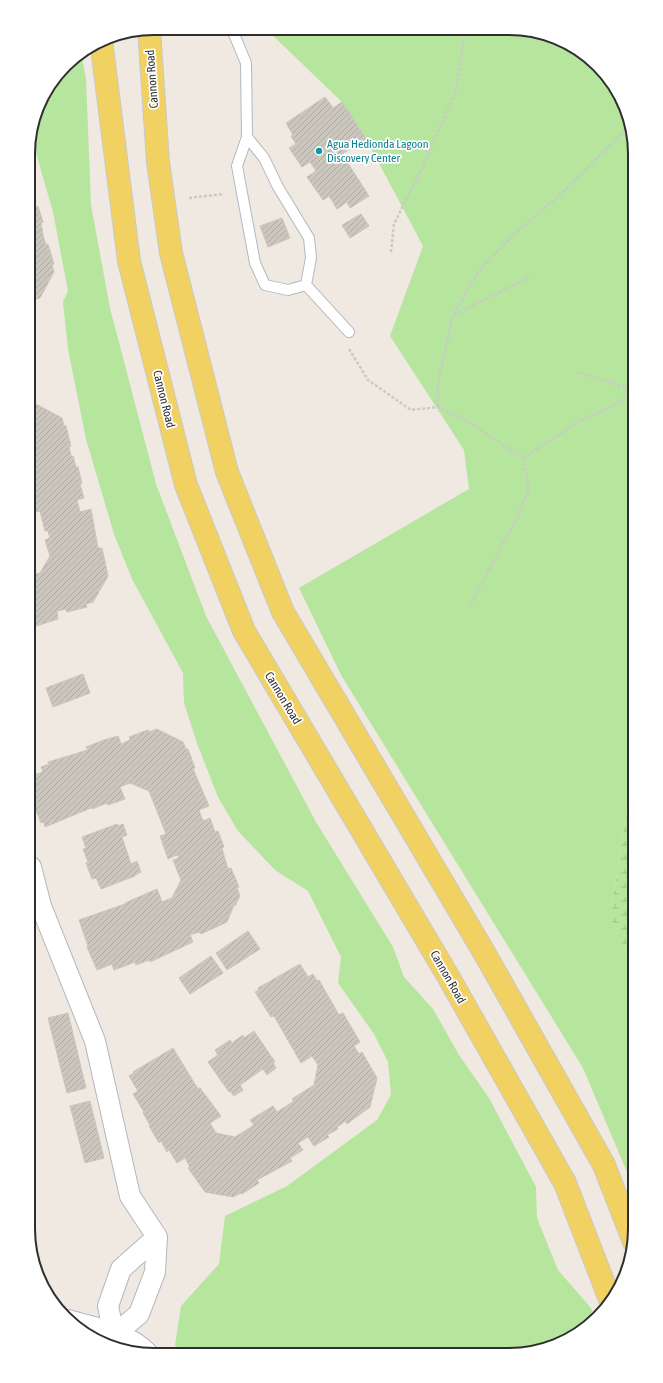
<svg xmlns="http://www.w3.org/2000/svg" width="663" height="1383" viewBox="0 0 663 1383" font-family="'Asap Condensed',sans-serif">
<defs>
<pattern id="wetland-marsh" width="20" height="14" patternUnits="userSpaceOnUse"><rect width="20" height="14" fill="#b6e59e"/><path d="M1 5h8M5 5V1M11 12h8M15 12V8" fill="none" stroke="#9dc588"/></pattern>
<pattern id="building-hatch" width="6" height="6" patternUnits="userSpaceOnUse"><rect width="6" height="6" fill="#cbc7bf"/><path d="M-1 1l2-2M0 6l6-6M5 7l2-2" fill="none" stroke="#afaba4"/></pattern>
</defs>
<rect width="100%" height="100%" fill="#efe9e1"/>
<path fill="#b6e59e" d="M266,29L534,30L592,59L618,91L631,121L633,770L610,919L634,967L635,1191L583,1068L341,675L299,588L469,489L464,450L390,336L423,246L366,139L342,102Z
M81,53L86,78L91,205L110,308L156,484L206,616L316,822L393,947L404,977L433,1009L459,1055L489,1098L536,1187L537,1218L558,1270L591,1308L595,1319L579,1334L542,1351L181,1352L175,1345L181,1306L219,1264L225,1216L287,1186L377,1120L391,1095L388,1062L374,1034L338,983L341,957L308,891L275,870L238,831L218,797L198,746L184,703L183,673L132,579L114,534L86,439L68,349L63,302L68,291L53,212L31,136L41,98L71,59Z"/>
<path fill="url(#wetland-marsh)" d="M633,770L634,967L610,919Z"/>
<path fill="url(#building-hatch)" stroke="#cbc5ba" d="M325,97L333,108L342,102L366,139L342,154L369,196L350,208L347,202L337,209L329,196L323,200L307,177L316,171L310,162L302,167L289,148L296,144L291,136L293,135L286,123Z
M31,192L35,207L38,206L43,222L41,223L43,235L46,245L48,244L54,264L52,265L54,272L40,298L32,300V302L29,303L28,193Z
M361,214L369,226L350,238L342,225Z
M282,218L290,238L268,247L260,226Z
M36,404L62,418L64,426H66L71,446L69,447L71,456H73L76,467H78L82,483L80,484L84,498L77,500L80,512L91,509L98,548H102L108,576L93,602L86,604L87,607L67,612L66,609L57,611L58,619L30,628V576L40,573L50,556L45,540L50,538L48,531H45L40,511L32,513L30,504V490L35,488L34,482L30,483L29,406Z
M30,648L35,660L30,662Z
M83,674L90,693L53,707L46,688Z
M157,729L183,742L186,749H188L195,768L193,769L209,806L199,810L203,821L210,818L215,832L218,831L224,847L222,848L225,859L228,869L231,868L239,887L237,888L240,896L235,906L234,905L227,922L201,934L199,932L190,935L193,942L150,962L149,960L136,965L135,962L114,970L112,964L97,970L87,947L88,946L79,920L125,904V903L157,889L162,902L172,898L181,880L173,860L179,858L177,855L168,859L160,836L166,834L149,791L130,783L120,787L125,799L108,805L107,803L92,809L91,808L45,827L44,822L41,823L34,805L37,804L31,787V776L43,772L41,767L49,764L48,762L88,750L86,747L104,740L118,736L121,744L130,740L129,737L148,730L149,732Z
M117,824L118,826L123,824L127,835L122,837L131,864L137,861L141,872L135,875V876L101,889L96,878L92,879L86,863L88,862L83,849L86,848L82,837Z
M248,931L260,949L227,970L216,953Z
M211,956L223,973L190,994L179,978Z
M300,964L308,977L313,974L317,981L319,980L339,1015L343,1013L360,1042L354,1046L359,1054L362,1052L377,1078L370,1107L347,1124L346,1121L337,1127L338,1129L327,1135L329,1137L314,1146L308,1137L298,1143L303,1150L290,1158L292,1161L257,1180L259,1183L242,1194L241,1193L233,1197L205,1192L188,1168L190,1167L185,1158L177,1163L169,1150L167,1152L161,1141L159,1143L149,1126L150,1125L143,1113L144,1112L133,1094L138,1091L129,1076L134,1073L133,1072L173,1048L198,1089L200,1088L221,1116L210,1123L216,1133L235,1137L254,1125L250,1120L273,1106L277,1112L294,1101L292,1099L314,1085L318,1065L312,1056L301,1063L274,1016L271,1017L255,992L259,990L258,988Z
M68,1013L86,1088L67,1093L48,1018Z
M254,1031L275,1062L273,1063L276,1068L267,1075L263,1069L240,1085L243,1090L234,1096L230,1091L229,1092L208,1062L218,1055L215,1050L230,1040L232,1043L243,1035L244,1038Z
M90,1101L104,1158L85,1163L70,1106Z"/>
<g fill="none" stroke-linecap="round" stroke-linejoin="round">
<defs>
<path id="service" d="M228,28L234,34L246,63L247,137L237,166L255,263L265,285L288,290L306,285L349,332
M247,137L264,158L278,187L309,238L311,258L306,285"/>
<path id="minor" d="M31,867L41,906
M31,908L41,906L95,1041L130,1196L157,1237L155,1272L139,1314L114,1335L108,1306L121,1269L157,1237"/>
<path id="tertiary" d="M68,1321C94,1329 127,1333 146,1353"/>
<path id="primary" d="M149,29L158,162L171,253L227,472L283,612L485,954L604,1165L634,1242
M101,40L129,261L186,485L244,631L448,976L565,1183L611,1302"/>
</defs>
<use href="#service" stroke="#b4b7c1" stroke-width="12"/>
<use href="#minor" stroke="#b4b7c1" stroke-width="22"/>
<use href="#tertiary" stroke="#b4b7c1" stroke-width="24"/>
<use href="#primary" stroke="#c9c9c9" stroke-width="24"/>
<path stroke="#c9c9c9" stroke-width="2.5" stroke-dasharray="3 2" stroke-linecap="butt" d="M189,198L224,194
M391,252L394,224L423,166L456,90L465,30
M454,315L531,276
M349,349L368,380L411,410L438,407L470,423L523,458L529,489L517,518L470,605
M438,407V383L453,315L478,272L510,238L562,193L631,124
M523,458L578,422L624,401L625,387L577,372"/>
<use href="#service" stroke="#fff" stroke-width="10"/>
<use href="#minor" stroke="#fff" stroke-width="20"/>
<use href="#tertiary" stroke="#fff" stroke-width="22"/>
<use href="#primary" stroke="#f2d163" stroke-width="22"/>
</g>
<circle fill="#0f9aa8" stroke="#fff" stroke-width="1.5" cx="319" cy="151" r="4"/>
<g text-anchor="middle" stroke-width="3.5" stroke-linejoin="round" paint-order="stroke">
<g font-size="12" fill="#2e2e2e" stroke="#fff">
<text transform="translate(152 79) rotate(-94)" y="4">Cannon Road</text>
<text transform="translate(164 399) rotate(76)" y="4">Cannon Road</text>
<text transform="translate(283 698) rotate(59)" y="4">Cannon Road</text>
<text transform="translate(448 977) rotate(60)" y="4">Cannon Road</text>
</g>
<g font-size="12" fill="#0d838f" stroke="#fff" text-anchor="start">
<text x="327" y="148">Agua Hedionda Lagoon<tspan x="327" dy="14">Discovery Center</tspan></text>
</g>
</g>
<path d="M0 0H663V1383H0ZM154 35H509A119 119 0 0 1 628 154V1229A119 119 0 0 1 509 1348H154A119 119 0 0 1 35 1229V154A119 119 0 0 1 154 35Z" fill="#fff" fill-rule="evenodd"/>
<path fill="none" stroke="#2e2e2e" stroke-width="2" d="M154 35H509A119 119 0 0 1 628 154V1229A119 119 0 0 1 509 1348H154A119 119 0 0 1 35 1229V154A119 119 0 0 1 154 35Z"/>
</svg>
